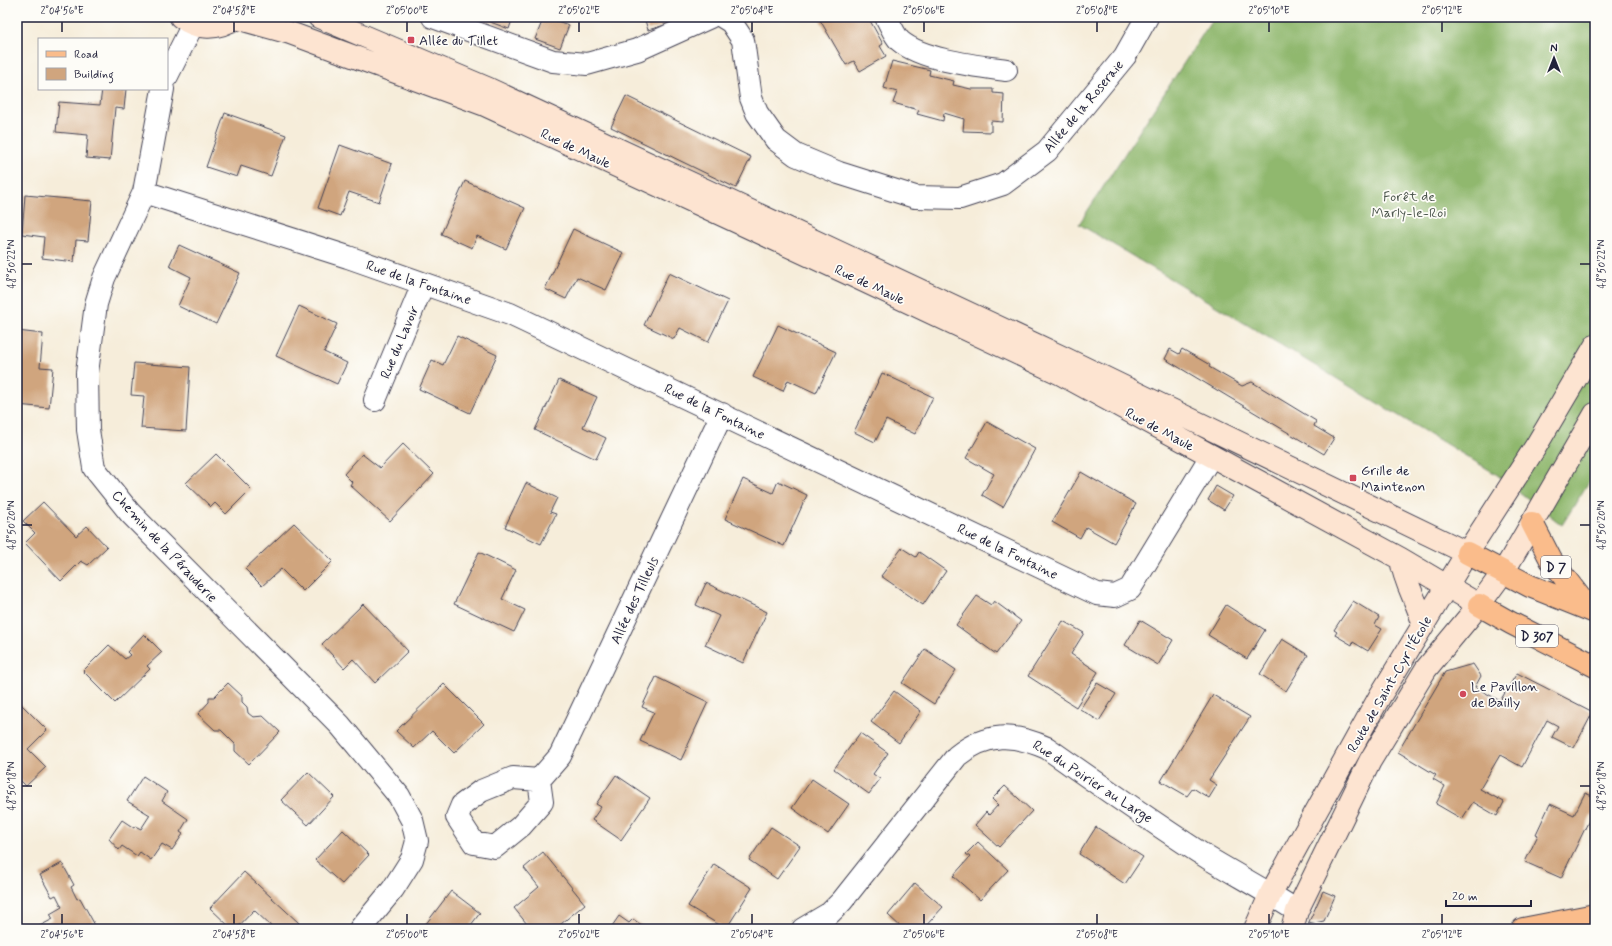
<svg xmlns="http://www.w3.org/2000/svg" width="1612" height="946" viewBox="0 0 1612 946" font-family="Mynerve,sans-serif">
<rect width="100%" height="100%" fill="#fdfcf7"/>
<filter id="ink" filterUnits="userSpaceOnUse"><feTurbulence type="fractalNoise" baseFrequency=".025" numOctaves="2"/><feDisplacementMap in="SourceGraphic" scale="8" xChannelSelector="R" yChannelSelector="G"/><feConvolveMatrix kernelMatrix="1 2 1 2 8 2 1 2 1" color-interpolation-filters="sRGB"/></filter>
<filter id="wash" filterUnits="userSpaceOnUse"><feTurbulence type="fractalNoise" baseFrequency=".012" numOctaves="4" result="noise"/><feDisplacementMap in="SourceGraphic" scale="16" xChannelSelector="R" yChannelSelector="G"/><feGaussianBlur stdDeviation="0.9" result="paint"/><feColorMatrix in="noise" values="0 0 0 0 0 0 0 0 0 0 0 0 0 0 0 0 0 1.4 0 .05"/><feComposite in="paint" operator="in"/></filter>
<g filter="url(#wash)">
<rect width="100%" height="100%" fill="#f6edda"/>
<path fill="#90b86e" stroke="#596d54" d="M1214,17H1595V472L1562,525L1496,474L1079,224Z"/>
<g id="blocks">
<path fill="#d0a57e" d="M477,17H513L509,29Z
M544,17L569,25L560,48L535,39Z
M644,17H673L675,22L648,30Z
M824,17H868L883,44L880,46L886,56L860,71L854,61L846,65L820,20Z
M892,61L930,70L929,75L954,81L953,85L971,89H993V93L1004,94L1003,122L991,121V132L963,131L964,119L944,113L943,121L917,114L919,110L893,103L897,92L884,88Z
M102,89H126L124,109L115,108L110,160L86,158L88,135L56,132L59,102L100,105Z
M626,96L751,157L736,188L611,127Z
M225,113L286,135L271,176L241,166L237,177L206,167Z
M340,145L392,164L379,202L349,192L340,216L318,208Z
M465,181L525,208L506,249L477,236L472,248L441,234Z
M25,195L92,201L88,241L76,240L74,262L42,258L44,237L22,234Z
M573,229L624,253L606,290L577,277L566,299L545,289Z
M179,245L240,273L216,324L178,306L191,277L169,266Z
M669,273L728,301L708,342L680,328L674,339L644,325Z
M299,306L337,324L324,352L347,363L337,384L276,356Z
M778,325L836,352L816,393L788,380L783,391L753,377Z
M17,331L43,334L40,367L53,368L49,408L17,405Z
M457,336L497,355L470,413L419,389L432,360L443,365Z
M1170,349L1179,354L1182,349L1210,365L1209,367L1242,386L1252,382L1316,421L1314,426L1334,438L1324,454L1165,359Z
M134,363L190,367L186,431L141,428L144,396L131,395Z
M882,373L933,397L915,434L886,420L875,442L854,432Z
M559,380L597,397L583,427L606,438L596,459L535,430Z
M987,422L1035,449L1003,507L982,495L994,474L966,458Z
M403,444L434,474L390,521L350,485L352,482L344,474L362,454L380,468Z
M216,454L251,489L226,514L215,503L211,507L186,483Z
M1081,472L1136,504L1114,543L1086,527L1080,538L1052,522Z
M743,479L773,493L778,481L807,495L784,546L725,519Z
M526,483L557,498L550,512L556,514L541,544L505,527Z
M1216,486L1233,496L1224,510L1208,500Z
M43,502L76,536L87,526L107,547L88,565L81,561L61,581L25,543L35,533L23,521Z
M294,523L333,561L303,591L281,569L262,586L245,569Z
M902,548L916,557L919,552L946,571L923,605L881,576Z
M479,552L516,570L502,599L525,610L514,632L454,604Z
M706,583L767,612L743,663L705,645L719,616L696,605Z
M977,596L991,605L994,601L1021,621L996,654L956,625Z
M1353,601L1379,617L1375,625L1382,629L1368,651L1353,642L1352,645L1335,635L1337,632L1334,630Z
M363,604L408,651L375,683L353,659L344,668L322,644Z
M1226,605L1265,630L1247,659L1208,635Z
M1140,620L1173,640L1158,665L1125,645Z
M1063,621L1084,633L1071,654L1098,672L1076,707L1028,676Z
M144,634L162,652L147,666L150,669L115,703L83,671L109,645L125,659L130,655L127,652Z
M1282,639L1308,655L1286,691L1260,674Z
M925,649L956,670L934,704L902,683Z
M1473,664L1481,676L1475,687L1500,701L1517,673L1593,712L1574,748L1552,737L1558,726L1547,720L1522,767L1500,755L1480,789L1504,802L1497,816L1473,802L1462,819L1436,804L1445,786L1433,779L1436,775L1398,752L1445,672Z
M656,677L708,702L681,760L640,741L654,712L642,707Z
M228,683L242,696V702L247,707L248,713L253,717L263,716L280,732L249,764L235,751V744L221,730H215L198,714L209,702V697H214Z
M1097,683L1116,694L1099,721L1080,709Z
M444,684L484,724L454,753L432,731L414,748L396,731Z
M894,691L921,711L899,743L871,722Z
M1213,695L1250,717L1209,780L1217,785L1209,798L1193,788L1187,796L1161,781Z
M17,700L47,730L28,749L46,767L26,786L17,777Z
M860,733L888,753L873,774L880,779L869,794L834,769Z
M308,772L334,797L308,825L281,800Z
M616,775L650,798L621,840L592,820L601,807L596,804Z
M143,776L167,792L162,801L188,819L180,832L183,834L172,850L162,844L151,860L140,852L137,856L122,846L119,850L109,839L122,820L134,828L135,826L141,829L150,815L127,801Z
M812,779L849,804L828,834L792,808Z
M1005,786L1032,811L999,847L975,825L986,812L989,815L998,805L992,799Z
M1585,793L1595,797V808L1561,878L1525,862L1538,835L1536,834L1550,804L1574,815Z
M771,827L800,846L777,879L749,860Z
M1096,827L1143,857L1125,884L1079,854Z
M343,830L369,855L342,884L315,860Z
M978,842L1008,870L980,900L953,876L970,857L966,854Z
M543,852L585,904L555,929H531L514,908L539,887L524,868Z
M62,863L74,885L71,887L77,899L80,898L96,927L93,929H34L53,919L50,914L62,907L56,895L52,897L40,875Z
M714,864L752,888L726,929L688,906Z
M244,872L299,923L293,929H274L254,910L236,929H232L210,908Z
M915,883L943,907L923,929H903L888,915Z
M451,891L480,913L468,929H422Z
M1323,891L1335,896L1324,921L1308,924Z
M619,916L629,923L633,919L647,929H610Z"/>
</g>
</g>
<g filter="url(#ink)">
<use href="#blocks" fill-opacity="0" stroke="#424053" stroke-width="1"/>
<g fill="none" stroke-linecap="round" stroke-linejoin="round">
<defs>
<path id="street" d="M433,17L553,61L587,64L637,50L710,17
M723,17L731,22L743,40L751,98L757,113L776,140L796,155L839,173L915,197L960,198L1003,184L1047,151L1125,56L1147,17
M886,17C890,24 894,35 900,41C922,60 977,66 1006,70
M167,76L193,24
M163,89L144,192L104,278L96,304L87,373L88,430L94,468L130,513L340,725L399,796L412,820L417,841L412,859L393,889L360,929
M144,192L348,257L510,314L1097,594L1115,596L1130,589L1211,456
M375,400L423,284
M539,780L542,802L521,826L495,847L474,843L457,817L462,805L481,791L513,778L539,780L560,756L722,414
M803,929L830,913L842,901L957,756C987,732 1013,733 1047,748C1100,785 1153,823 1208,858C1238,876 1268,892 1297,911"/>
<path id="secondary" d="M181,17C198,31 219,29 237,17
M319,17L489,89L849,257L1062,357L1467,553
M236,18L290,33L485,105L845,272L1061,374L1401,559L1479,605
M1401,559C1404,582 1417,601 1423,623
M1255,929L1271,893L1380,696L1467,553L1536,446L1595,346
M1292,929L1297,911L1370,761L1426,669L1479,605L1504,571L1595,414"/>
<path id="primary" d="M1532,523L1551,560L1588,608
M1467,553L1530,586L1595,612
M1479,605L1511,623L1595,666
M1523,929L1595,915"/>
</defs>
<use href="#street" stroke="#424053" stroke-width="24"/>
<use href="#secondary" stroke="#424053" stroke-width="24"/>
<use href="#primary" stroke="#424053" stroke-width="24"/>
<use href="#street" stroke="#fff" stroke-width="22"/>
<use href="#secondary" stroke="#fde4d1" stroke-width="22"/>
<use href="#primary" stroke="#fabc8b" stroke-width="22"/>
</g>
</g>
<path fill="none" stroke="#22223b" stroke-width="1.5" d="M62,22V32M234,22V32M407,22V32M579,22V32M752,22V32M924,22V32M1097,22V32M1269,22V32M1442,22V32M22,264H32M1580,264H1590M22,525H32M1580,525H1590M22,786H32M1580,786H1590M62,914V924M234,914V924M407,914V924M579,914V924M752,914V924M924,914V924M1097,914V924M1269,914V924M1442,914V924"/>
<g fill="#d1495b" stroke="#fdfcf7" stroke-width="1.5">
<rect x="407" y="36" width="8" height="8" rx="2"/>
<rect x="1349" y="474" width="8" height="8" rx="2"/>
<circle cx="1463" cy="694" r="4"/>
</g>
<g text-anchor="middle" stroke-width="3.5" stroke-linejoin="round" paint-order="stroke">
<g fill="#fdfcf7" stroke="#646373" stroke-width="1">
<rect x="1541" y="556" width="30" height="22" rx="3"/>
<rect x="1516" y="625" width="42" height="22" rx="3"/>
</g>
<g font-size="13" font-weight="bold" fill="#22223b">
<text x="1556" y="572">D 7</text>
<text x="1537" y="641">D 307</text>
</g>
<g font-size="14" fill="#22223b" stroke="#fdfcf7" text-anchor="start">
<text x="419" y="45">Allée du Tillet</text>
<text x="1361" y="475">Grille de<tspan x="1361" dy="16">Maintenon</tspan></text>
<text x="1471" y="691">Le Pavillon<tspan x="1471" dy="16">de Bailly</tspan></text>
</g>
<g font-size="14" fill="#22223b" stroke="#fdfcf7">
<text transform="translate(1083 106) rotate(-50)" y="5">Allée de la Roseraie</text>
<text transform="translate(576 148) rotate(25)" y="5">Rue de Maule</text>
<text transform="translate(419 282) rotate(19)" y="5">Rue de la Fontaine</text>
<text transform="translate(870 284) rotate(25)" y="5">Rue de Maule</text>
<text transform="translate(399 342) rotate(-67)" y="5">Rue du Lavoir</text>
<text transform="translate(715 411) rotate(26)" y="5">Rue de la Fontaine</text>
<text transform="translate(1160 429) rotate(28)" y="5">Rue de Maule</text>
<text transform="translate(165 546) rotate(47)" y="5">Chemin de la Pérauderie</text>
<text transform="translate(1008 551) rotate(26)" y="5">Rue de la Fontaine</text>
<text transform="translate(634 600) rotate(-65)" y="5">Allée des Tilleuls</text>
<text transform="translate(1389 684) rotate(-60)" y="5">Route de Saint-Cyr l'École</text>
<text transform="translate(1093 781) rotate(33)" y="5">Rue du Poirier au Large</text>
</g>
<g font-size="14" fill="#4e584f" stroke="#fdfcf7">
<text x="1409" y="201">Forêt de<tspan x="1409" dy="16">Marly-le-Roi</tspan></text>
</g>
</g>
<rect width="1612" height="946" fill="none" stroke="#fdfcf7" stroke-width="44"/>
<rect x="38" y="38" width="130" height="52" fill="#fdfcf7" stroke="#a5a5ac"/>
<rect x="46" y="51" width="20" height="6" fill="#fabc8b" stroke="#a5a5ac"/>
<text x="74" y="58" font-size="12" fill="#22223b">Road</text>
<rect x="46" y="68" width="20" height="12" fill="#d0a57e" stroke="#a5a5ac"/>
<text x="74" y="78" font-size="12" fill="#22223b">Building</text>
<g transform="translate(1554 58)" stroke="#fdfcf7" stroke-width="3" paint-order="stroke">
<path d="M0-3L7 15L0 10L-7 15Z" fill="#22223b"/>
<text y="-6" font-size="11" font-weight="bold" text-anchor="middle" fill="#22223b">N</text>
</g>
<path d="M1446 900v6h85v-6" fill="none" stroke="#22223b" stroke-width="2"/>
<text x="1452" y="900" font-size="12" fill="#22223b" stroke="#fdfcf7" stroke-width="3" paint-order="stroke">20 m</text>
<rect x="22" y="22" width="1568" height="902" fill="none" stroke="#22223b" stroke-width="1.5"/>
<g font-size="10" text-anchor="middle" fill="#22223b">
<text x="62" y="14">2°04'56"E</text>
<text x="234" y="14">2°04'58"E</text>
<text x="407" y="14">2°05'00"E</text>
<text x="579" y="14">2°05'02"E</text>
<text x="752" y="14">2°05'04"E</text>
<text x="924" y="14">2°05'06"E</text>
<text x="1097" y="14">2°05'08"E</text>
<text x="1269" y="14">2°05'10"E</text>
<text x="1442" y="14">2°05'12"E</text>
<text transform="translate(11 264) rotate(-90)" y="4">48°50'22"N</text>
<text transform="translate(1601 264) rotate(-90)" y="4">48°50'22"N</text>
<text transform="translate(11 525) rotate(-90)" y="4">48°50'20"N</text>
<text transform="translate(1601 525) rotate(-90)" y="4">48°50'20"N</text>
<text transform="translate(11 786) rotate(-90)" y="4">48°50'18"N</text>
<text transform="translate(1601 786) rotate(-90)" y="4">48°50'18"N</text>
<text x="62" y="938">2°04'56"E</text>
<text x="234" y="938">2°04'58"E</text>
<text x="407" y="938">2°05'00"E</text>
<text x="579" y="938">2°05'02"E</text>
<text x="752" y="938">2°05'04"E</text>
<text x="924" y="938">2°05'06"E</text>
<text x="1097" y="938">2°05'08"E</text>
<text x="1269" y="938">2°05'10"E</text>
<text x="1442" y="938">2°05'12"E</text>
</g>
</svg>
